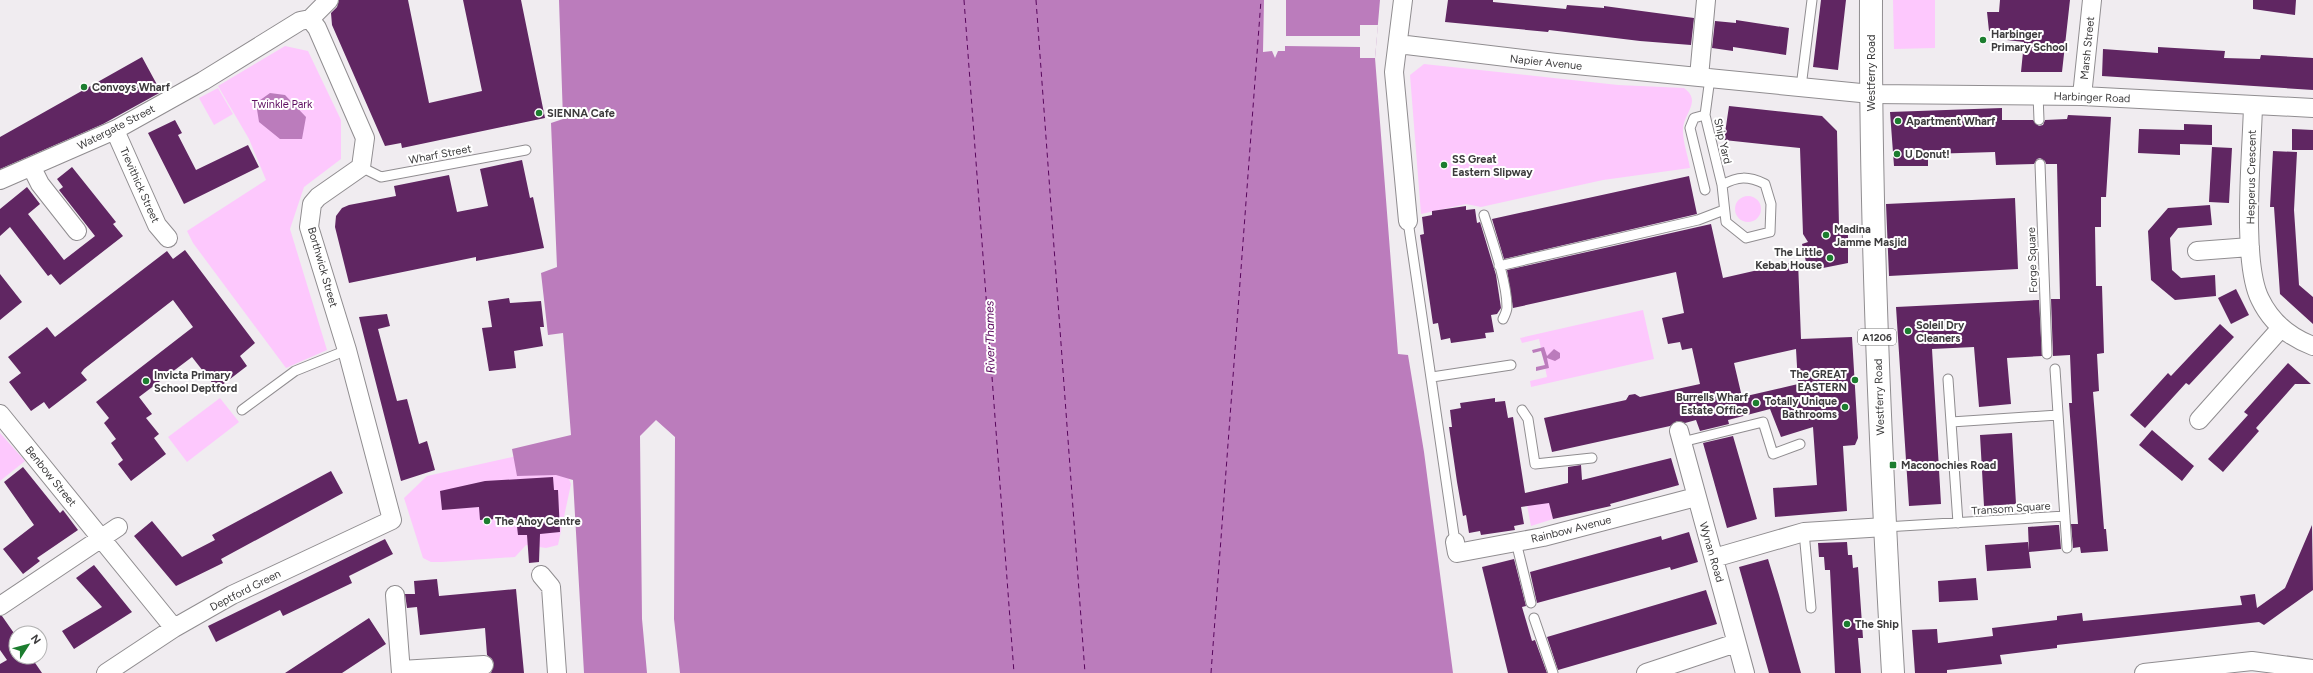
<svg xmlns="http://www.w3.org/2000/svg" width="2313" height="673" viewBox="0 0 2313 673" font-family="Figtree,sans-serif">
<rect width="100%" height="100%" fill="#f0ecf0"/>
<path fill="#fdc8fd" d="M1893,0H1935V48L1894,49Z
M285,46L308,51L341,120V159L304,187L290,229L327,350L286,368L193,243L187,231L266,180L249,139L218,86Z
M1424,64L1618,85L1684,88C1703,102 1682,114 1683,131C1683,143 1688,156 1690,168L1603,180L1481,207L1466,204L1421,214L1410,75Z
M218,88L233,114L214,125L199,98Z
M1735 209a13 13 0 1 1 26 0a13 13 0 1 1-26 0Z
M1643,310L1654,359L1531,387L1530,381L1547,377L1539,339L1522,343L1520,338Z
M220,398L239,422L187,462L168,437Z
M0,433L25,461L0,481Z
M521,455L560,457L571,484L558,545L546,548L526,545L515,557L442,562H431L423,558L404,498L427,476Z
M1546,488L1553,519L1531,526L1525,495Z"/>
<path fill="#bb7cbc" d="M559,0H1380L1375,58L1398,354L1408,355L1424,452L1453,673H584L573,480L556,475L517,476L512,449L571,435L563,333L548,335L541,273L557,267L551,123L563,119Z
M270,93L285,95L306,117L302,139H280L259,122L256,103Z
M1544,347L1547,356L1554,349L1560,353V358L1555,361L1547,358L1549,368L1536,371V367L1545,365L1541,351L1533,353L1532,350Z"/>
<path fill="#f0ecf0" d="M1264,0H1286V36H1360V25H1378L1375,58H1360V47L1285,46V51H1278L1275,58L1272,51L1263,52Z
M656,420L675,437L674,619L680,673H647L642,619L640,436Z"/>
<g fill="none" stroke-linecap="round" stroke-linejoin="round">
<path stroke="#58065c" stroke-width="1" stroke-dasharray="5 4" stroke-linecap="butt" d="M964,0L1014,673
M1036,0L1085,673
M1211,673L1261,0"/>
</g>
<path fill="#602662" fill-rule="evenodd" d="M339,0H408L429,103L482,91L463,0H521L545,118L402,148L401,143L385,146L332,25L331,13L337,7Z
M1448,0H1493V2L1566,9L1567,5L1604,8V6L1694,18L1691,45L1640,41L1549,30L1548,32L1445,22Z
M1821,0H1846L1838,70L1813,67Z
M2000,0H2070L2062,72H2021L2024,42L1998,39V32L1989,31L1987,12H1999Z
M2253,0H2296L2295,15L2253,9Z
M1736,20L1789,28L1786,55L1733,47V51L1712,48L1715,21L1736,23Z
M2158,47L2225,51L2224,58L2260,59L2261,55L2313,58V90L2102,76L2103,49L2158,53Z
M142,57L161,92L103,124L0,169V137Z
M1729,106L1822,116L1837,131L1839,227L1848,226V263L1808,271L1802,244L1808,242L1803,234L1800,148L1724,140Z
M2002,108V120H2033L2039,126L2043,125L2045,120L2067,119L2068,115L2111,117L2106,197H2101V227H2095L2096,286H2102L2104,353L2097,354L2099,391L2093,392L2104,529H2106L2108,551L2081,553L2080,547L2073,548L2071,524H2078L2069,403H2072L2070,355L2053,356L2051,299H2060L2057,164H2046L2045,161L2040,158L2037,159L2034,164L1996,165L1995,152L1928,154V166H1894L1890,112Z
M175,120L182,133L178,135L196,170L248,145L259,167L184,204L148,133Z
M2184,124L2212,125V145L2180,144V155L2138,153L2139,129L2184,130Z
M2292,129L2313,130V150H2292Z
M2212,147L2232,148L2229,203L2209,202Z
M2273,151L2297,152L2294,210L2299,285L2313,297V324L2280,294L2274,207H2270Z
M522,160L530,198L533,197L544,248L476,261V257L349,283L335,227L336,216L342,208L349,205L396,196L394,186L449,175L457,212L488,206L480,169Z
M72,167L116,222L113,224L123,236L60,285L51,274L48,276L10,227L0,236V209L27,187L40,204L28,214L64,260L95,236L59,190L63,187L57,179Z
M1689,176L1697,214L1504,259L1492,219Z
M2015,198L2018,269L1889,276L1886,204Z
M2210,205L2212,225L2178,228L2170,238L2172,270L2181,278L2215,275L2216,296L2175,300L2151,280L2148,231L2168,208Z
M1466,206V210L1475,209L1477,223L1480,222L1496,275L1501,308L1497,314L1491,315L1494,332L1485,333L1486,338L1451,343L1450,338L1441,340L1438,323L1433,324L1420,235L1424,234L1422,217L1432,215V211Z
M1711,224L1723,278L1798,261L1801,339L1852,337L1858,438L1855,445L1843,446L1847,511L1775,517L1773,488L1817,485L1813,427L1781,437L1770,409L1728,420L1729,424L1700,431L1696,420L1685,423L1677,421L1670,426L1552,452L1544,418L1626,400L1629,395L1635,394L1640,397L1700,384L1692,348L1682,350L1680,342L1668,344L1662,318L1684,313L1676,272L1513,308L1507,270ZM1796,349L1798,384L1742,397L1734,363Z
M185,250L255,343L240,356L247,366L217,389L192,357L139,397L152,414L146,418L159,434L154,438L166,454L131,481L118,464L123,460L111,443L116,439L104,423L109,418L96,402L193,327L173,300L84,369L81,373L87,380L49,409L44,402L31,411L9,382L21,373L8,357L47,327L55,337L167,251L173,259Z
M0,274L22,302L0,320Z
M2236,289L2249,315L2231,324L2218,298Z
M509,298L510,303L541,301L544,327H540L543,346L514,351L516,368L489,371L482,328L492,327L488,301Z
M2039,300L2042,356L2007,358L2011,404L1979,407L1974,347L1932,349L1941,504L1909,506L1896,307Z
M387,314L390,326L378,329L397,401L407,399L419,444L427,441L435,470L401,481L359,317Z
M2220,324L2234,337L2189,385L2186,383L2145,428L2130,415L2168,373L2171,376Z
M2288,363L2311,384H2295L2256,428L2259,431L2223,472L2208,459L2248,415L2244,412Z
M1495,398V402L1505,401L1508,418L1513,417L1525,493L1568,483V467L1581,465L1582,480L1671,458L1679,485L1610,504L1611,506L1553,519L1549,503L1521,507L1524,524L1514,526L1515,530L1481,535L1480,531L1469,533L1466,515L1463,516L1457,482L1449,427H1452L1450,410L1461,408L1460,403Z
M2152,430L2194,466L2182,481L2139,445Z
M2012,433L2016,504L1984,506L1980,435Z
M1733,436L1757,519L1727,528L1703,443Z
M23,467L60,513L63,510L78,530L37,558L40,561L23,574L3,549L34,525L4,482Z
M331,471L343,493L221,559L223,563L176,586L134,536L152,521L182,557L215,540L212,535Z
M553,477L554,490H558L560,532L540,534L539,562L529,563L527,535H518L516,518L480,520L479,507L442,510L440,491L485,481Z
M2056,525H2059L2061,549L2029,552L2031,568L1987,571L1985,545L2028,542L2029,551L2028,527Z
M2312,525L2313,590L2264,625L2259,622L2057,645V648L2000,655L2002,664L1947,670V673H1915L1912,630L1937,629L1938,643L1993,636L1992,628L2057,620V616L2082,613L2083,621L2242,605L2240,596L2255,594L2257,608L2285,588Z
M1689,532L1698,562L1671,570L1670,567L1537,603L1530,572L1661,536L1662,540Z
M385,539L393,554L349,576L352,583L283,616L280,610L216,642L208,626Z
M1847,542L1848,555H1852L1853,568L1858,567L1863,638H1858L1861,673H1835L1830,570H1825L1824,557H1819L1818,543Z
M1514,559L1526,606L1522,607L1532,641L1535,640L1547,673H1508L1482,567Z
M1768,559L1779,595L1801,673H1769L1739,567Z
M94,565L132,612L74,649L62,631L102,607L76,578Z
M1976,578L1978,600L1939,602L1938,581Z
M437,579L439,596L516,589L524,673H491L494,664L492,659L487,655L485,628L420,635L417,607L407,608L405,594H415L414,581Z
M1706,590L1717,624L1558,670L1547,637Z
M0,616H2L16,636V657H31L42,673H0V664L7,660L0,650Z
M369,618L386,644L342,673H285Z"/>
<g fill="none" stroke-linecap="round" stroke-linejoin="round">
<defs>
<path id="service" d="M1710,78L1705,115L1722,185C1738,176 1748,176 1765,184L1771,204L1770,232L1746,238L1726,222L1722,185
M1801,87L1812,0
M2038,95L2039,120
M1705,115L1694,118L1690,128L1705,190
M2040,164L2047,354
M361,167L381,177L526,150
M1484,215C1492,240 1507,282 1507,307C1507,311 1505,315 1503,319
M1408,221L1455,542
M1499,266L1698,220L1724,210
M2055,369L2067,548
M1432,377L1511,365
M1948,379L1958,523
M242,410L295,371L347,350
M1522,410L1528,419L1535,464L1592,458
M1951,422L2058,415
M1682,442L1763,422L1773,454L1800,444
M1885,527L2065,516
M1804,532L1811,608
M1516,542L1531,603
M1534,618L1553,673"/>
<path id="minor" d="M1403,0L1394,72L1408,221
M310,19L329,0
M1398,44L1556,63L1871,94L2082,96L2313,108
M1699,77L1706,0
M2082,96L2092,0
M2253,106C2252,151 2241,261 2260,299C2271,322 2289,337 2313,346
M117,129V135L157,225L168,238
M32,168L40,184L77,231
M0,180L117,129L203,81L300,21L310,19
M2197,251L2250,247
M0,414L174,628
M2199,420L2281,328
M1679,431L1745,673
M1455,542L1457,553L1543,537L1696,497
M1714,558L1804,532L1885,527
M541,575L551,587L557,673
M395,595L401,673
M0,606L118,527
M401,670L484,665
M106,673L174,628L232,595L392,520L347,350L309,227L312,204L318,197L361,167L365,138L317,28L310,19
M1646,673L1736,643
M2144,673L2252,661L2313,669"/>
<path id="primary" d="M1871,0C1870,224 1880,449 1893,673"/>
</defs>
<use href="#service" stroke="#908d90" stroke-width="11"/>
<use href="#minor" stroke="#908d90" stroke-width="20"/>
<use href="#primary" stroke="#908d90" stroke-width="24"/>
<use href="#service" stroke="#fff" stroke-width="9"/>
<use href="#minor" stroke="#fff" stroke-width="18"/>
<use href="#primary" stroke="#fff" stroke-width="22"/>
</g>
<g fill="#1c7d2f" stroke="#fff" stroke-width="1.5">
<circle cx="1983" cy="40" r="4"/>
<circle cx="84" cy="87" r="4"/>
<circle cx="539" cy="113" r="4"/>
<circle cx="1898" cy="121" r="4"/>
<circle cx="1897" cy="154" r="4"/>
<circle cx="1444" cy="165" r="4"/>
<circle cx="1826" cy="235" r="4"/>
<circle cx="1830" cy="258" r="4"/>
<circle cx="1908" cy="331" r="4"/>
<circle cx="1855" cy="380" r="4"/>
<circle cx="146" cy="381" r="4"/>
<circle cx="1756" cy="403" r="4"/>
<circle cx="1845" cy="407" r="4"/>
<rect x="1889" y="461" width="8" height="8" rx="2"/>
<circle cx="487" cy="521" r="4"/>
<circle cx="1847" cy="624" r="4"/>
</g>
<g text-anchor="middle" stroke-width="4" stroke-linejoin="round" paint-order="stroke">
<rect fill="#fff" stroke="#777677" stroke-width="1" x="1858" y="329" width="38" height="16" rx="3"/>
<g font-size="10" font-weight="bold" fill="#3d3c3d">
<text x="1877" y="341">A1206</text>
</g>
<g font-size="11" font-weight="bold" fill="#3d3c3d" stroke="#fff" text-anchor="start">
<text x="1991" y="38">Harbinger<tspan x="1991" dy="13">Primary School</tspan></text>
<text x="92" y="91">Convoys Wharf</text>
<text x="547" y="117">SIENNA Cafe</text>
<text x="1906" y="125">Apartment Wharf</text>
<text x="1905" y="158">U Donut!</text>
<text x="1452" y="163">SS Great<tspan x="1452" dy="13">Eastern Slipway</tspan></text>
<text x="1834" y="233">Madina<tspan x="1834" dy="13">Jamme Masjid</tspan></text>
<text x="1822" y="256" text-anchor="end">The Little<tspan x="1822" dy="13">Kebab House</tspan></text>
<text x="1916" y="329">Soleil Dry<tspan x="1916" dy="13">Cleaners</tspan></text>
<text x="1847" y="378" text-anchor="end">The GREAT<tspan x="1847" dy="13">EASTERN</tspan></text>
<text x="154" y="379">Invicta Primary<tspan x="154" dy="13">School Deptford</tspan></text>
<text x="1748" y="401" text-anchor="end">Burrells Wharf<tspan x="1748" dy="13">Estate Office</tspan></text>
<text x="1837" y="405" text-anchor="end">Totally Unique<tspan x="1837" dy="13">Bathrooms</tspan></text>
<text x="1901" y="469">Maconochies Road</text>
<text x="495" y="525">The Ahoy Centre</text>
<text x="1855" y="628">The Ship</text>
</g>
<g font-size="11" fill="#3d3c3d" stroke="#fff">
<text transform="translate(2087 48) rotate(-84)" y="4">Marsh Street</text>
<text transform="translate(1546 62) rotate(6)" y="4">Napier Avenue</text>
<text transform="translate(1871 73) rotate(-90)" y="4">Westferry Road</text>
<text transform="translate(2092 97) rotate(2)" y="4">Harbinger Road</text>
<text transform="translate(116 127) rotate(-27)" y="4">Watergate Street</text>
<text transform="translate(1723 141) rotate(77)" y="4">Ship Yard</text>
<text transform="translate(440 154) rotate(-11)" y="4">Wharf Street</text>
<text transform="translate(2251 177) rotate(-89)" y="4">Hesperus Crescent</text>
<text transform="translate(140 185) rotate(66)" y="4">Trevithick Street</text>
<text transform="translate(2032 260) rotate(-92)" y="4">Forge Square</text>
<text transform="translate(323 267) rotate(74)" y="4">Borthwick Street</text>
<text transform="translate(1879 397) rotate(-92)" y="4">Westferry Road</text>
<text transform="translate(51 476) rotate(51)" y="4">Benbow Street</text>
<text transform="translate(2011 508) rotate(-4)" y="4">Transom Square</text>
<text transform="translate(1571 529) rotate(-14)" y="4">Rainbow Avenue</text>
<text transform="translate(1712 552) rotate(74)" y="4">Wynan Road</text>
<text transform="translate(245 590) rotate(-27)" y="4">Deptford Green</text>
</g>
<g font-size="11" fill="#5f1062" stroke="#fff">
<text x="282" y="108">Twinkle Park</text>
</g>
<g font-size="12" font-style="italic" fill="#58065c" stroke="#fff">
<text transform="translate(990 337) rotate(-91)" y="4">River Thames</text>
</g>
</g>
<g transform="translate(28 645) rotate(54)"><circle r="19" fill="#ffffff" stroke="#b1b1b1"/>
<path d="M0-3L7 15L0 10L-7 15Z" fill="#1c7d2f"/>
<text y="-6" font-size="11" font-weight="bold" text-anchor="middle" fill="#3d3c3d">N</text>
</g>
</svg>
